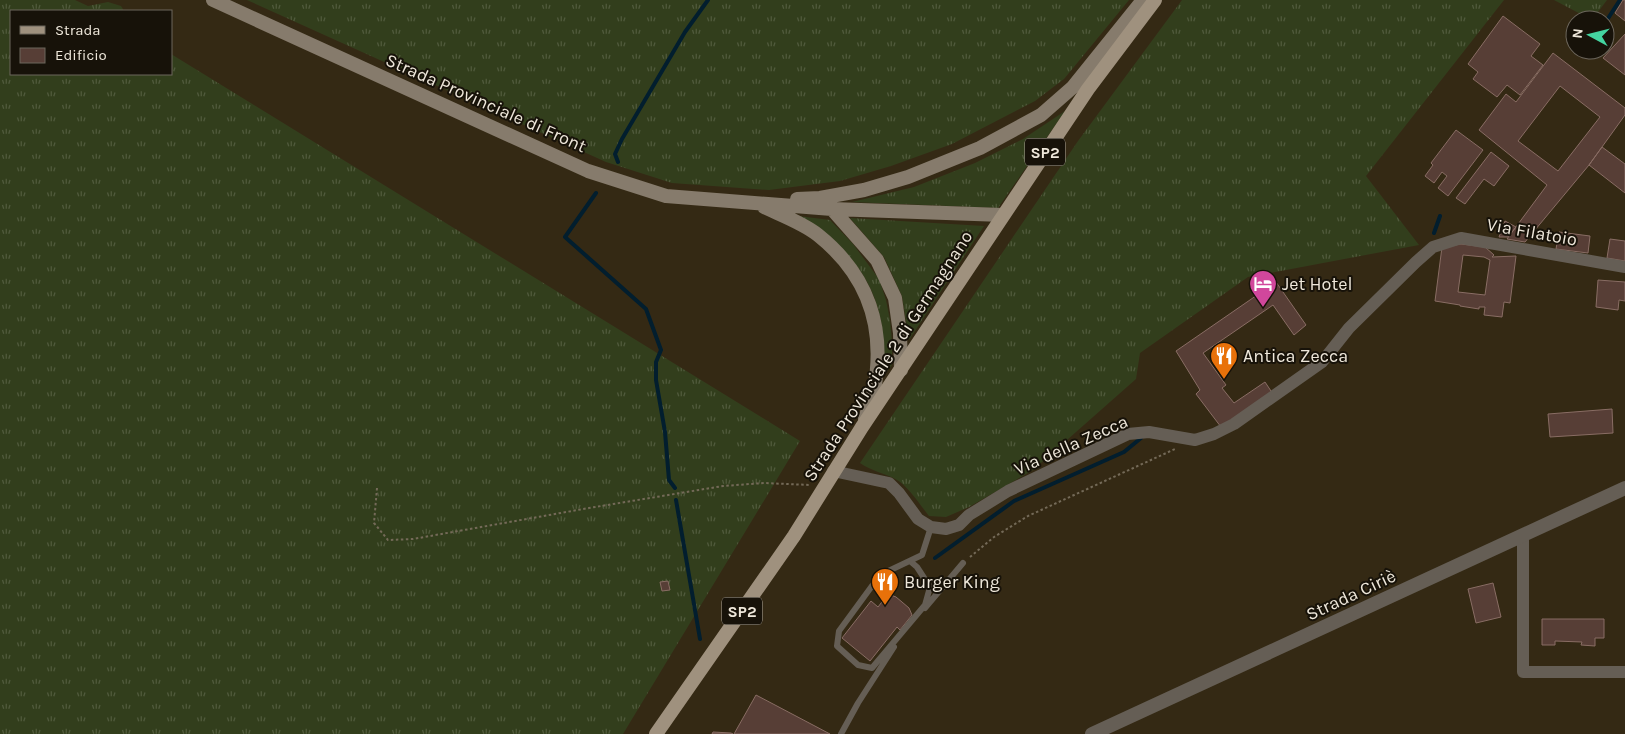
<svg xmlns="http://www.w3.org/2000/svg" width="1625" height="734" viewBox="0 0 1625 734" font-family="Karla,sans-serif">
<defs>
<pattern id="grass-tufts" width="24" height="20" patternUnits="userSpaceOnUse" patternTransform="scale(1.25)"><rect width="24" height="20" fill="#323e1c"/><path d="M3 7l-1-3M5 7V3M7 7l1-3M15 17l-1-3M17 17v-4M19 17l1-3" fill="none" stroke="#505a3c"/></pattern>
</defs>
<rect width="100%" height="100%" fill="#342914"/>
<path fill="url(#grass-tufts)" d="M0,0H75L88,6L108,2L121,6L124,11H11V74H171V54L800,441L623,734H0Z
M247,0H1129L1064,79L1035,101L952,144L891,166L840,181L769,190L672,183L606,162Z
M1182,0H1504L1366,176L1419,245L1248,277L1140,353L1136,379L1033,470L969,507L946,517L929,516C921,506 908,486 897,480C885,473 871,471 860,463L1078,141Z
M1554,0H1607L1592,20Z
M1065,111L998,208L852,202L914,187L975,163L1023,139Z
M798,216L830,220L853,244L879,279L886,300L890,320L892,342V365L882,378C882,358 885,337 880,317C870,269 838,242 798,216Z
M850,218L984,226L909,340L902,296L884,257Z"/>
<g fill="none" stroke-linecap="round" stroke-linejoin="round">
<path stroke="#021e2e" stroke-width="4" d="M1607,20L1620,0
M618,162L615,154L622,139L685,32L708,0
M596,193L565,237L646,309L661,350L656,362V380L665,432L669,480L675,488
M1434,233L1440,216
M676,500L700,639
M935,558L1014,501L1124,452L1141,438"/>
</g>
<path fill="#573e36" stroke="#896d64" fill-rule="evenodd" d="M1623,0H1625V21L1615,13Z
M1503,16L1540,44L1531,56L1543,65L1520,95L1507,85L1497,97L1473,79L1478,72L1468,64Z
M1625,34V75L1603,58Z
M1553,53L1625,108V115L1589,165L1525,242L1507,239L1547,185L1479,130L1506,94L1516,102ZM1560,86L1600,117L1558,171L1518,141Z
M1456,130L1483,150L1448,196L1438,188L1447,176L1442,172L1434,183L1425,176L1433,165L1431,163Z
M1602,147L1625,164V193L1589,165Z
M1491,152L1509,166L1494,186L1484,179L1465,204L1456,198Z
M1505,221L1516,227L1508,237H1499Z
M1559,232L1590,236L1588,253L1556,249Z
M1610,239L1625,241V261L1607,258Z
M1461,244L1485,247L1494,255L1492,257L1516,256L1510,303L1504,302L1502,317L1484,315L1485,307H1479V309L1460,306V305L1435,301L1442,247ZM1463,255L1484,257L1490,260L1485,295L1458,292Z
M1598,280L1625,282V301L1619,300L1618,310L1596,307Z
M1276,282L1306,325L1294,335L1273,305L1203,353L1226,385L1222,388L1234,403L1265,382L1273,394L1221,427L1196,394L1200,390L1176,351Z
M1612,409L1613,433L1550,437L1548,414Z
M668,581L670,590L662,591L660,582Z
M1493,583L1501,617L1476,623L1468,589Z
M888,594L896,597L902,602L909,608L912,615L900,630L897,627L870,661L842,638L871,601L878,607Z
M1542,619H1604V638H1595V646L1581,645L1582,642L1555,641V645H1542Z
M756,695L830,734H734Z
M713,732L731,733L733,734H712Z"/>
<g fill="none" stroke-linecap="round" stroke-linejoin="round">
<path stroke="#746a58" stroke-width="2" stroke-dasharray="2.5 2.5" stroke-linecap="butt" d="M377,488L374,523L388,540L413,539L589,508L723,486L764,483L810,485
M970,557L994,537L1028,516L1175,449"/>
<path stroke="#655e55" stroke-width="6" d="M910,561L917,567L930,587L925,605L872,668L858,665L837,646L839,631L880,575L922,555L931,527
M925,608L963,563
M841,734L858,703L894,647"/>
<path stroke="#655e55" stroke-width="12" d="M833,471L889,483L899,493L918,519L931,527L946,529L959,525L969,515L1008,491L1128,434L1149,432L1195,440L1214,434L1234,424L1322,362L1349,328L1416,262L1433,247L1461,238L1625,267
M1523,536V672H1625"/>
<path stroke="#655e55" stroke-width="14" d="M1092,734L1625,488"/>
<path stroke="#867b6c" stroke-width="14" d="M213,0L588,171L666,196L832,209L1003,215
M797,199L820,198L864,190L908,177L980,148L1041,115L1073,87L1143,0
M764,207C781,215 803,223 818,235C868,275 886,328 874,390C872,399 868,409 865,419
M832,209L877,260L895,298L900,333L901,370"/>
<path stroke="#9f917e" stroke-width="14" d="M656,734L794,536L862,427L1088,89L1155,0"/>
</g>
<defs>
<symbol id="hotel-pin" viewBox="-11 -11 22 30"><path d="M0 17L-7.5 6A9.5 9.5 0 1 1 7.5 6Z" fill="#d1479c" stroke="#171209"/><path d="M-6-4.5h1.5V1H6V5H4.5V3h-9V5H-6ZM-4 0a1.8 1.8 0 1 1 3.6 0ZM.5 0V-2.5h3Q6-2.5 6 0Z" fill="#fff"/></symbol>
<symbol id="restaurant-pin" viewBox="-11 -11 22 30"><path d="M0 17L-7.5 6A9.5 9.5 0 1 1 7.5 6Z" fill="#e8710a" stroke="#171209"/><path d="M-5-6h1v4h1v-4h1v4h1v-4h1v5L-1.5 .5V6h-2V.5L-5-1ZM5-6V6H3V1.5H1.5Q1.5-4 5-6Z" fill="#fff"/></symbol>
</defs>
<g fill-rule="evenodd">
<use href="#hotel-pin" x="1247" y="268" width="32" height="43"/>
<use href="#restaurant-pin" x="1208" y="340" width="32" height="43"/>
<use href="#restaurant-pin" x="869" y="566" width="32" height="43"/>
</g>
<g text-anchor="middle" stroke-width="4" stroke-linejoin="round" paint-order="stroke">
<g fill="#171209" stroke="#aea79b" stroke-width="1">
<rect x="1025" y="138.5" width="40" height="27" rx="4"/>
<rect x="722" y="597.5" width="40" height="27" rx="4"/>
</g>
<g font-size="16" font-weight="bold" fill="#eee7da">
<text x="1045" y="158">SP2</text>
<text x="742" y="617">SP2</text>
</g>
<g font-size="18" fill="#eee7da" stroke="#171209">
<text transform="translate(486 103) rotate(24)" y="6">Strada Provinciale di Front</text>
<text transform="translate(1532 232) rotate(10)" y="6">Via Filatoio</text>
<text transform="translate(888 356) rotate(-57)" y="6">Strada Provinciale 2 di Germagnano</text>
<text transform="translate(1071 445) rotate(-24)" y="6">Via della Zecca</text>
<text transform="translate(1351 595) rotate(-25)" y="6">Strada Ciriè</text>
</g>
<g font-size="18" fill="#eee7da" stroke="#171209" text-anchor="start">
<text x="1282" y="290">Jet Hotel</text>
<text x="1243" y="362">Antica Zecca</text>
<text x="904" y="588">Burger King</text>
</g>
</g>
<rect x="10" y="10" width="162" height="65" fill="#171209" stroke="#6d675d"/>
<rect x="20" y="26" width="25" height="8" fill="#9f917e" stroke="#6d675d"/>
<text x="55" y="35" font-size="15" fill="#eee7da">Strada</text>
<rect x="20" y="48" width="25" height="15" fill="#573e36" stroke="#6d675d"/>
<text x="55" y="60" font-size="15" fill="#eee7da">Edificio</text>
<g transform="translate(1590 35) rotate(277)"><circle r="24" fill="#171209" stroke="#6d675d"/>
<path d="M0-4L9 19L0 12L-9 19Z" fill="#44d4a0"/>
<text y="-8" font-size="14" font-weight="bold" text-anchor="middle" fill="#eee7da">N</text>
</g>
</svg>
